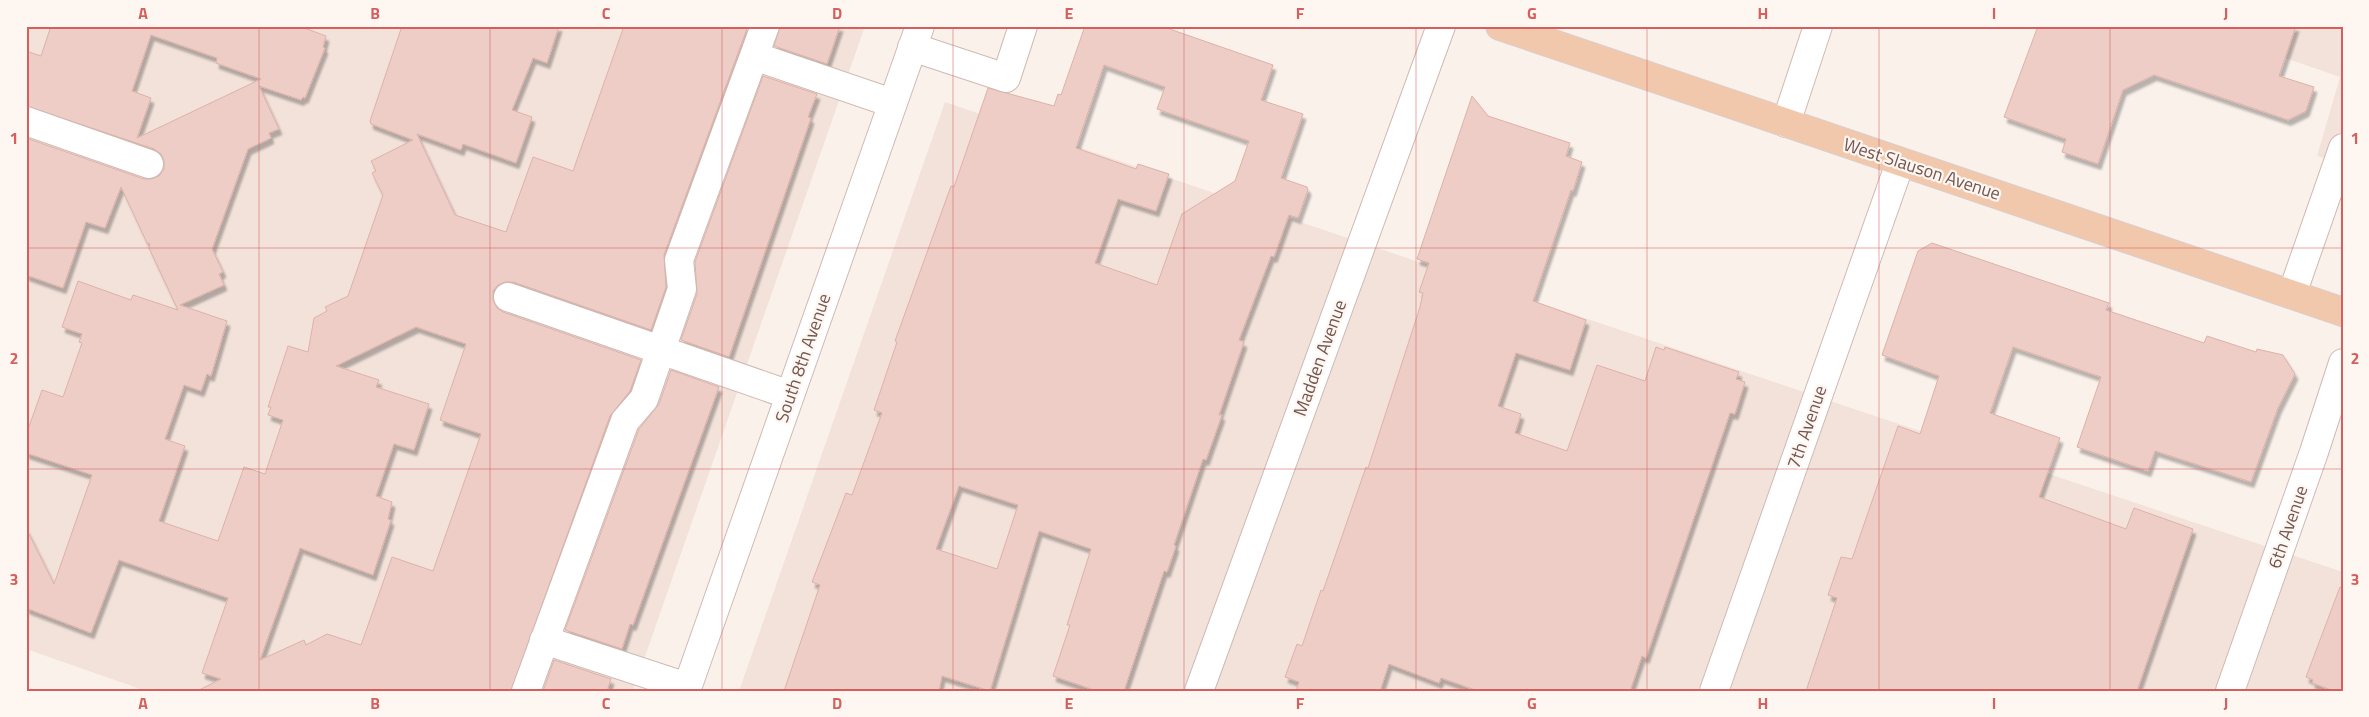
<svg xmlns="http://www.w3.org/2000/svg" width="2369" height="717" viewBox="0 0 2369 717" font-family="'Titillium Web',sans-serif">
<defs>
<filter id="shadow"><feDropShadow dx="3" dy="5.5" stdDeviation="1" flood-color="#0004"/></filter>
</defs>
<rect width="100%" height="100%" fill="#fbf1eb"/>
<path fill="#f2e2da" d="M26,26H865L633,691H146L26,649Z
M2194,26H2343V164L2317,156L2340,77Z
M945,102L1860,411L2343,572V691H739Z"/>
<path fill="#edcdc6" stroke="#deb1a8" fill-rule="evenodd" filter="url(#shadow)" d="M51,26H299L326,36L323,47L325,48L305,98L303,97L301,100L259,86L279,129L269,133L271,138L248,149L212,249L223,272L219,274L224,285L180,305L227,321L211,376L207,374L201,391L184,385L165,439L185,446L159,521L218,541L244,467L265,474L283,420L268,415L271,407H268L288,346L308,352L314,318L327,311L325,307L348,296L383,195L372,173L376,171L371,161L413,140L371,124L370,121L402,26H559L547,63L533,58L512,110L532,117L516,163L463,144L461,150L417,134L455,215L506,232L533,157L573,171L624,26H748L664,255L666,287L651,330L513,282H505L498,285L493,291V300L497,308L503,312L641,360L630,391L610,416L511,691H197L221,679L202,673L228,598L119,560L91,633L26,608V528L54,584L92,475L26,453V435L42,390L63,397L82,343L79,342L82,334L62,327L78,281L131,300L133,295L178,310L149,248L150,244L147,243L121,187L105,228L86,222L63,288L26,275V138L144,179H151L159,176L164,169V161L161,154L154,149L26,106V51L41,56ZM151,35L217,58L216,63L261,79L137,138L151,98L132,91ZM416,327L466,344L440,420L481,434L433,571L392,557L361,645L327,634L306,645L304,640L260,660L300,548L373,575L391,520L388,519L392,502L376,496L394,444L414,450L429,404L376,387L379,380L336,366Z
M780,26H840L827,64L774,46Z
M1085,26H1161L1273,65L1261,100L1303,114L1281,178L1307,187L1308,190L1298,218L1289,215L1274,257L1271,256L1239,340L1244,342L1219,415H1222L1206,460L1203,459L1174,545L1176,546L1167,572L1164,571L1124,691H1097L1053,676L1070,625H1067L1091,549L1039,531L990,691L942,676L939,691H784L820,585L812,582L846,493L852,495L882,413L874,410L897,342L895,341L951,186L954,187L988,88L1054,106L1058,94L1061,95ZM1104,65L1165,87L1157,109L1249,141L1235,181L1182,214L1157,285L1095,263L1118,199L1156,211L1169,174L1138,164L1136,169L1076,148ZM959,486L1018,505L997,569L936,549Z
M2038,26H2296L2279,76L2314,87L2306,111L2288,120L2154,75L2123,90L2098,164L2062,152L2066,139L2004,117Z
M763,76L817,94L808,117L811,118L729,357L681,340L697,294L695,262Z
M1472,96L1488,116L1570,143L1566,156L1582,162L1573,191L1571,190L1533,301L1586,320L1570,370L1516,353L1498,406L1521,414L1515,433L1567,451L1597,365L1645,381L1656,347L1664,350L1665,347L1739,372L1736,379L1745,382L1735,414L1730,413L1646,658L1642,656L1630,691H1478L1441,678L1439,683L1389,664L1380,691H1296L1299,682L1285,677L1297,644L1302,646L1321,590L1323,591L1366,467L1368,468L1420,307L1423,293L1419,292L1429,263L1417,259Z
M1932,243L2109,303L2106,310L2204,343L2207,336L2256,352L2257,349L2283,355L2295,374L2278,408L2251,482L2155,451L2148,471L2077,447L2101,377L2013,347L1990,413L2060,438L2039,497L2126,529L2134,508L2193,529L2137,691H1806L1837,598L1828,595L1841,557L1852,559L1898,426L1920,434L1939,376L1882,355L1918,251Z
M671,370L719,387L633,625L630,624L622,649L565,630L639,429L659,404Z
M2340,587H2343V691H2334L2312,683L2313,680L2306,677Z
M554,660L611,679L607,691H543Z"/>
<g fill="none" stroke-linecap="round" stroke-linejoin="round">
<defs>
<path id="minor" d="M912,47L1006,78L1023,26
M754,56L892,103
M26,121L149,164
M1786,123L1818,26
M2292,294L2343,148
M508,297L790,395
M544,640L687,687
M526,691L625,421L644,399L682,289L679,260L765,26
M686,691L920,26
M1199,691L1441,26
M1714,691L1900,163
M2230,691L2314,452L2343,363"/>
<path id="major" d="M1500,26C1781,121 2062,215 2343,312"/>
</defs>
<use href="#minor" stroke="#cebab4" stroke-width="30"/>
<use href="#major" stroke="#d8cfce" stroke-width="30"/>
<use href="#minor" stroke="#fff" stroke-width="28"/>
<use href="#major" stroke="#f1c8ab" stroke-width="28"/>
</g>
<path fill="none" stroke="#d65f5e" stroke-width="1" stroke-opacity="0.55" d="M259,26V691M490,26V691M722,26V691M953,26V691M1184,26V691M1416,26V691M1647,26V691M1879,26V691M2110,26V691M26,248H2343M26,469H2343"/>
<g text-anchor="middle" stroke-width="4.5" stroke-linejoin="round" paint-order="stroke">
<g font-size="18" fill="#735550" stroke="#fdf6f1">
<text transform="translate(1922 169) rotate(18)" y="6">West Slauson Avenue</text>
<text transform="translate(803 358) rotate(-71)" y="6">South 8th Avenue</text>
<text transform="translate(1320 358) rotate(-70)" y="6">Madden Avenue</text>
<text transform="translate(1807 427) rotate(-71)" y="6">7th Avenue</text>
<text transform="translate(2288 527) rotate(-71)" y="6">6th Avenue</text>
</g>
</g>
<rect width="2369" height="717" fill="none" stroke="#fdf6f1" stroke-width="55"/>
<rect x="28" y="28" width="2314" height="662" fill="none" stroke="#d65f5e" stroke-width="2"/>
<g font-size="16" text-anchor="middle" font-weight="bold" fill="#d65f5e">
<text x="143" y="19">A</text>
<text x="375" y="19">B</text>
<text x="606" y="19">C</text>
<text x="837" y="19">D</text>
<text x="1069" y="19">E</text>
<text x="1300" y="19">F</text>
<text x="1532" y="19">G</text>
<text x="1763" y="19">H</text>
<text x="1994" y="19">I</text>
<text x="2226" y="19">J</text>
<text x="14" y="144">1</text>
<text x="2355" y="144">1</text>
<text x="14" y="364">2</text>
<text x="2355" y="364">2</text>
<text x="14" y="585">3</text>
<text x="2355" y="585">3</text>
<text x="143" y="709">A</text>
<text x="375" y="709">B</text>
<text x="606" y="709">C</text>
<text x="837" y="709">D</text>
<text x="1069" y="709">E</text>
<text x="1300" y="709">F</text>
<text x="1532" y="709">G</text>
<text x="1763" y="709">H</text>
<text x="1994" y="709">I</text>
<text x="2226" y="709">J</text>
</g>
</svg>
